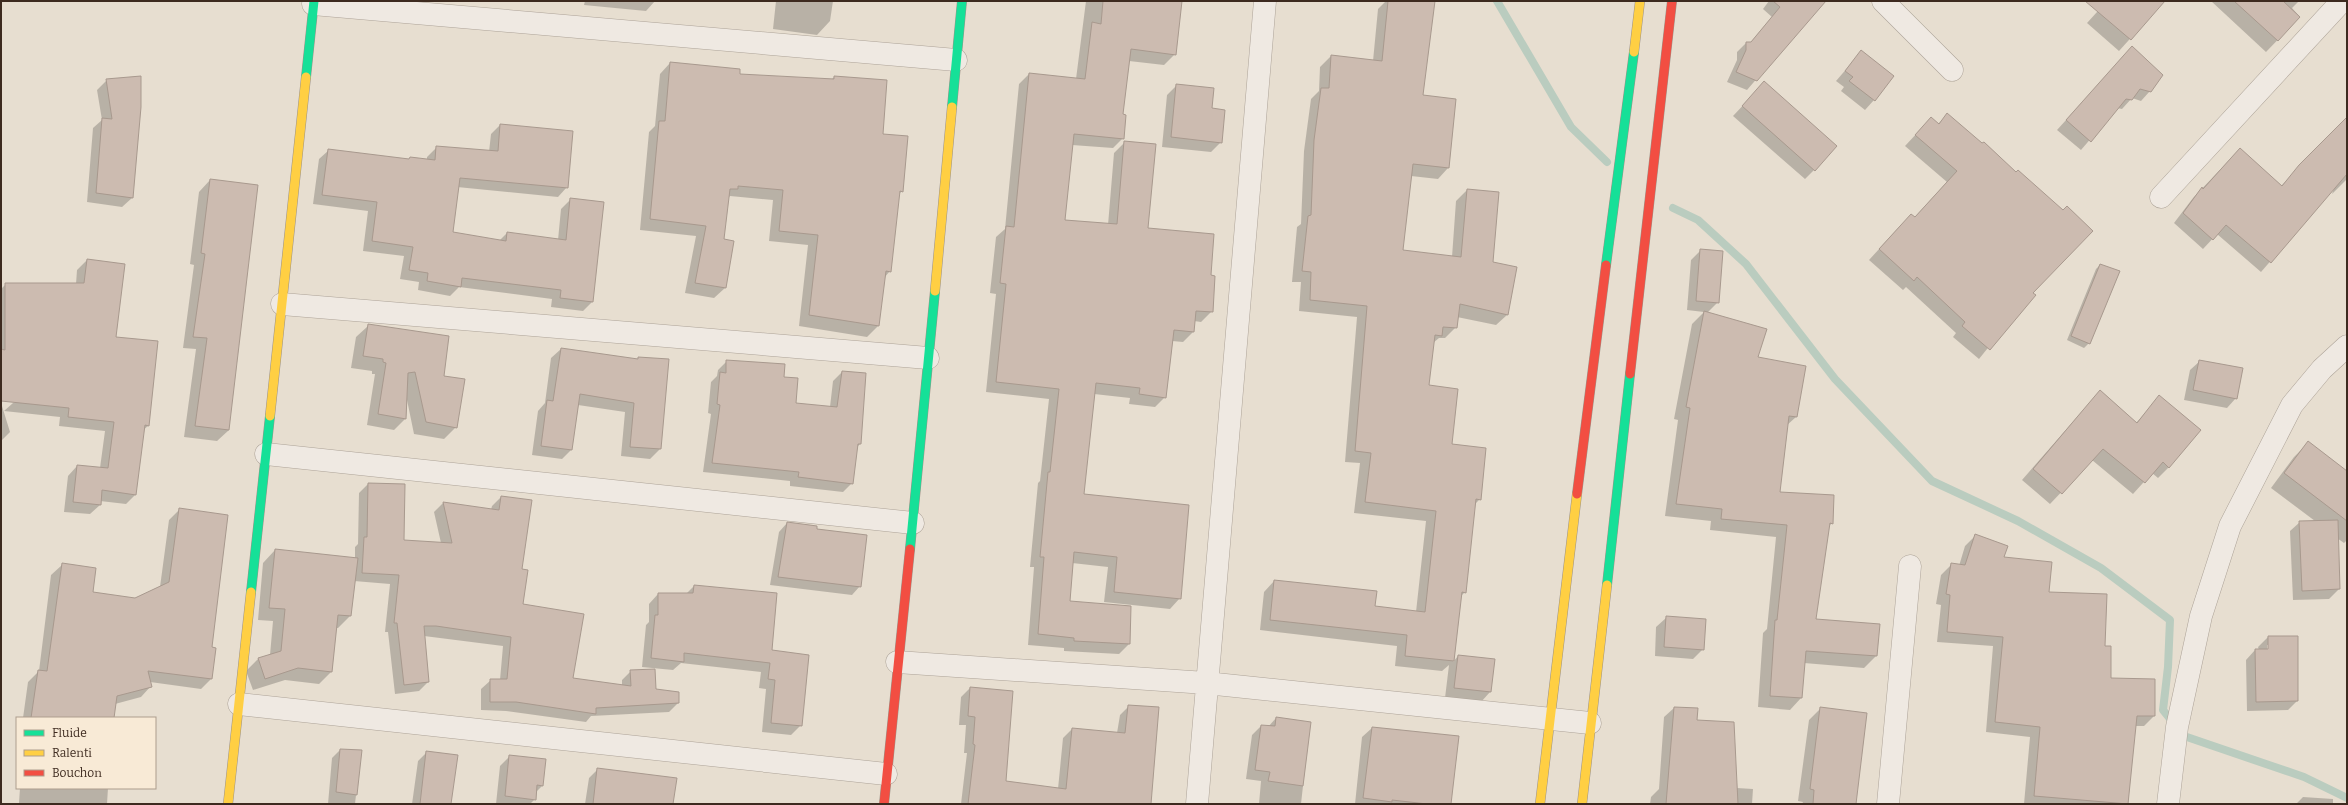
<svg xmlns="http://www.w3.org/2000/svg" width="2348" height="805" viewBox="0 0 2348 805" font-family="Bitter,serif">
<rect width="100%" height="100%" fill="#e7ded0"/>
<path fill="#0003" fill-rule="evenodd" d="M585,1H655L646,11L584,5Z
M776,1H833L830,21L817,35L773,29Z
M1086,1H1181L1175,54L1164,65L1129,61L1122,115L1123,138L1113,148L1072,145L1063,220L1108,225L1114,153L1125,142L1147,229L1210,276L1212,311L1201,322L1194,321L1193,332L1183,342L1172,341L1165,397L1155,407L1129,404L1130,398L1094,394L1083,495L1180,598L1170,609L1104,602L1108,567L1072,563L1069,602L1129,644L1119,654L1064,651V648L1028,645L1034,567H1030L1038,483L1040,481L1049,399L986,392L996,294L990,293L996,237L1005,229L1019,84L1029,74L1076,79Z
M1386,1H1417L1422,96L1448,168L1438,179L1411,176L1402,251L1452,257L1456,201L1467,190L1492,263L1507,315L1496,325L1457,317L1456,327L1445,338H1439L1433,343L1428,386L1451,445L1480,499L1474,505L1465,592L1460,597L1453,662L1458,656L1494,660L1490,692L1481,702L1445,698L1449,665L1442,671L1395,666L1397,646L1260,630L1264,592L1274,581L1373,607L1416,612L1426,521L1354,513L1360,463L1345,462L1357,317L1299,311L1301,282H1292L1297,227L1301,224L1304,151L1311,99L1319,91L1320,67L1331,56L1373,61L1378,9Z
M1769,1H1824L1747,90L1727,82L1737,60V52L1746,43H1750L1772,17L1763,9Z
M2107,1H2164L2119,51L2087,23Z
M2211,1H2299L2292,8L2300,17L2266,52Z
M1861,52L1874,100L1865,110L1841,91L1844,87L1836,81Z
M2123,57L2150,91L2141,101L2132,98L2122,109L2117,108L2081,150L2057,130Z
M670,63L739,75L831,80L834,77L882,135L902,191L899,194L890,271L884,278L878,326L867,337L799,326L808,245L769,241L773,200L730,196L728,198L723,240L725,288L714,298L685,293L696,236L640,230L649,132L655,126L660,74Z
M107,80L132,198L122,207L87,202L93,128L102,120L97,90Z
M1764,83L1814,170L1805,179L1733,116Z
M1177,85L1211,109L1221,142L1211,152L1162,147L1167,95Z
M1947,115L2032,293L1979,359L1953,337L1956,333L1906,287L1903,290L1869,260L1901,225L1914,218L1947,182L1905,146L1931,118L1938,124Z
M2347,119V179L2332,194L2334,188L2261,272L2217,234L2203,249L2174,223L2193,198L2240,149L2281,186Z
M500,125L567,187L558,197L457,187L452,233L499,241L507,233L558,240L561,209L571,199L592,302L583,311L551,307L552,299L459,287L450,296L418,290L419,282L400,279L404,256L363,251L368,211L313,204L319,159L329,150L408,160H427V157L437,147L489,152L491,134Z
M210,180L229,430L217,441L184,437L196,349L183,348L194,265L190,264L199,192Z
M1701,250L1718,302L1707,313L1757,358L1796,417L1786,426L1779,493L1832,523L1828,527L1814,620L1879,625L1876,656L1864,668L1804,663L1801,698L1790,710L1758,707L1763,633L1767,629L1776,537L1710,530L1711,521L1665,516L1678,420L1674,419L1692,324L1704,312L1687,310L1691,260Z
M87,260L148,426L143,430L135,495L126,504L100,501V505L90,514L64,512L68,476L77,466L100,468L105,431L59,426L60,417L4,411L13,403L44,393L1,387V289L6,284H76L77,270Z
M2100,265L2089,343L2084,348L2067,340L2096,269Z
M368,326L443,376L456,427L444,439L414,434L407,400L406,418L394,430L367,425L375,374H372V371L351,368L356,337Z
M561,349L636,360L639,358L668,360L660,449L650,459L621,456L625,412L578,405L571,450L562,459L532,455L538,411L545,403L551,358Z
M727,361L783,378L795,404L830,407L833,381L842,372L860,444L857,447L852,483L843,492L790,486V481L703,472L711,414L708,413L711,382L717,376L718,370Z
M2200,361L2236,398L2227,408L2184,400L2190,370Z
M2100,391L2136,423L2160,397L2169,467L2158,478L2152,473L2133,494L2092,460L2050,504L2022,480Z
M2,406L10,432L1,441V407Z
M2308,443L2347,473V540L2344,543L2337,538L2339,589L2329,599L2293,600L2290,531L2300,522L2315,521L2271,488L2294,457Z
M368,484L403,541L441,543L434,512L443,503L491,510L492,506L501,497L521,570L522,604L572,679L622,686V680L631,671L655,690L678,703L669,712L591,716L586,722L506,711L481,710V689L491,680H500L503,646L424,636L428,682L419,691L395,694L388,632H385L390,584L354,581L350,616L338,628H336L332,671L319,684L285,680L253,690L246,671L258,659L270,655L273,621L258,620L263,563L275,550L355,559V547L358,544L359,493Z
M179,510L210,648L211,679L201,689L150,682L151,686L141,697L115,704L113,718H23L28,682L39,671L51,575L62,565L92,593L135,599L160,587L169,520Z
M787,523L816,530L860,586L852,595L770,585L779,532Z
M1975,536L2048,593L2104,647L2110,679L2154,716L2144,726H2135L2128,804H2024L2030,737L1986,732L1993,646L1937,642L1941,605L1936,604L1941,575L1952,564L1959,566L1965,546Z
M694,586L771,651L801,725L791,735L762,732L766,689L759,688L761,672L681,663L673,670L642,667L646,625L649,622V604L658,594H686Z
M1666,618L1703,649L1693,659L1655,656L1656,627Z
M2268,637L2297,701L2288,710L2247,711L2246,660L2255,650H2259L2258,647ZM2267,645H2269L2267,654Z
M970,688L1005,782L1058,789L1063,738L1072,729L1117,733L1120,715L1129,706L1150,804H961L967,753H964L966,725H959L961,697Z
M1674,708L1696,721L1737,788L1753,789L1752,804H1650L1651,797L1659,789L1664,717Z
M1821,708L1856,804H1802L1803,802L1798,801L1809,720Z
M1276,718L1310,723L1301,804H1259L1261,781L1246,779L1252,735L1261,726L1268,727Z
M1372,728L1450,804H1355L1362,737Z
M340,750L361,751L355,804H328L332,758Z
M427,752L450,804H412L418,761Z
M510,756L542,786L536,792L535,799L530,804H496L500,766Z
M598,769L672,804H585L589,778Z
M20,788H108L107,804L19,803Z
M2303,797L2333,799V804H2296Z"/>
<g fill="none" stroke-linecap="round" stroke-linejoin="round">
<path stroke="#baccbf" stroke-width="8" d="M1497,1L1571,127L1607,162
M1673,208L1698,220L1746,264L1835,379L1932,481L2018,521L2101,568L2170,620L2168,667L2163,710L2184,736L2304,777L2347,798"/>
</g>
<path fill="#ccbbb0" stroke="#a8998e" d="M1103,1H1182L1176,55L1131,49L1123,114L1126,115L1124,139L1074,134L1065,220L1117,224L1124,141L1156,144L1148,228L1214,234L1211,275L1215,276L1213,312L1196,311L1194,332L1174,330L1166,398L1139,394L1140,388L1096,383L1084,494L1189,505L1181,599L1114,592L1117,557L1074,552L1070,601L1131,606L1130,644L1074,641V638L1038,634L1044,557H1040L1048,472H1050L1059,389L996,382L1006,284L1000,283L1006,226L1014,227L1029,73L1085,79L1092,22L1101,24Z
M1388,1H1435L1423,95L1456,99L1449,168L1413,164L1403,250L1461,257L1467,189L1499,192L1493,262L1517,267L1508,315L1460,304L1457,328L1443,327L1442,336L1435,335L1429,385L1458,389L1452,444L1486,448L1481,500L1476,499L1466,593L1462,592L1454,661L1405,656L1407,635L1270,620L1274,580L1377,591L1375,606L1425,612L1436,511L1365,502L1371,453L1355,451L1367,306L1310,300L1311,272L1302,271L1308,216L1311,215L1314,140L1321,88H1329L1331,55L1382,61Z
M1773,1H1826L1757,81L1736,72L1746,50V42H1751L1780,7Z
M2085,1H2165L2131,40Z
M2234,1H2283L2300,17L2278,41Z
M2132,46L2163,75L2151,92L2140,89L2132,100L2126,99L2091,142L2066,120Z
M1861,50L1894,76L1875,101L1849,81L1853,77L1845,71Z
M670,62L740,69V74L834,79V76L887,80L883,134L908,136L903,192L900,191L891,272L886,271L879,326L809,315L818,235L779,231L783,190L738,186V189H730L724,239L734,241L726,288L695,283L706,226L650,219L659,121H665Z
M141,76V107L133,198L96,193L102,118L112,119L106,79Z
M1764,81L1837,146L1815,171L1742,106Z
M1176,84L1214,88L1212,108L1225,110L1222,143L1171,137Z
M1947,113L1982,143L1984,142L2016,172L2018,170L2063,210L2067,206L2093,231L2033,293L2036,295L1990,350L1962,326L1965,322L1917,277L1914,281L1879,249L1911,214L1915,217L1957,171L1915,135L1931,117L1939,124Z
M2347,117V174L2271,263L2226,225L2213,240L2183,213L2202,187L2203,189L2240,148L2282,186L2299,165Z
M500,124L573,131L568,188L460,178L453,232L506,241L507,232L566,240L570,198L604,202L593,302L560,298L561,290L462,278L461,287L427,281L428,273L409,270L413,247L372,241L377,202L322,195L328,149L409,159L410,157L435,160L436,146L498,151Z
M210,179L258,185L229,430L195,426L207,338L193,337L205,254L201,253Z
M1700,249L1723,251L1719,303L1696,301Z
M87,259L125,264L116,337L158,341L149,426L145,425L136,495L102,490L101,505L73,502L77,465L108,468L114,422L68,417L69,408L1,401V349L5,350V283H84Z
M2100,264L2120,271L2090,344L2071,336Z
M1704,311L1767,329L1758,357L1806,366L1797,417L1789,416L1780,492L1834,495L1833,524L1830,523L1816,619L1880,624L1877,656L1806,651L1802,698L1770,696L1775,620H1777L1787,525L1721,519L1722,509L1676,504L1690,408L1686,407Z
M368,324L449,336L444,376L465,379L457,428L426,422L415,372L408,373L406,419L378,414L386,363L383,362V359L363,356Z
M561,348L638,359V357L669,359L661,449L630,447L634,403L580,394L572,450L541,446L547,400L553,401Z
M726,360L785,364L784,377L798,378L796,403L837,407L842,371L866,373L861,444H858L853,484L798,477L799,472L712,463L720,405L717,404L720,372L726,373Z
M2199,360L2243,368L2237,399L2193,390Z
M2100,390L2137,423L2159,395L2201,430L2169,468L2163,462L2145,483L2103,449L2062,494L2033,469Z
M2308,441L2347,471V521L2284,473Z
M368,483L405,484L404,540L452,543L443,502L499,510L501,496L532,500L522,569L528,570L523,604L584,614L573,678L631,686L630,670L655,669L656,689L679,692V703L596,708V714L516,702H490V679H507L511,637L436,626H424L429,682L404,685L397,623H394L399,575L362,573L364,537H367Z
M179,508L228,515L212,647L216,648L212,679L148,671L152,687L117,696L114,718H31L38,670L47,671L62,563L96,568L93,592L135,598L169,582Z
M2338,520L2340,589L2302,591L2299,521Z
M787,522L817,526V529L867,535L861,587L778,577Z
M1975,534L2008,546L2004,557L2052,562L2049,592L2107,594L2105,646H2111V678L2155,679V716H2137L2128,804L2034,796L2040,727L1995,722L2003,637L1947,632L1950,595L1946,594L1951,563L1965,565Z
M275,549L358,558L351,616L338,615L332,672L298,668L265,679L258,658L281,651L285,609L269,608Z
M694,585L777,593L772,650L809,655L802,726L771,723L775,680L768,679L770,663L684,653V662L651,658L655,615H658V593H693Z
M1666,616L1706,619L1704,650L1664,647Z
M2268,636H2298V701L2256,702L2255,649H2268Z
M1458,655L1495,659L1491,692L1454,688Z
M970,687L1013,691L1006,781L1066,789L1072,728L1125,733L1128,705L1159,707L1151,804H968L975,745L973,744L975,717L968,716Z
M1674,707L1698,708L1697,720L1734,722L1738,804H1666Z
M1820,707L1867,713L1856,804H1813L1814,790L1810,789Z
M1276,717L1311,722L1303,786L1268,781L1270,772L1255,770L1261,725L1275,726Z
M1372,727L1459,736L1451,804H1427L1392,800V802L1363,798Z
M340,749L362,750L357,795L336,792Z
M426,751L458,755L451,804H420Z
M509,755L546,759L543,786L537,785L536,800L505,796Z
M597,768L677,778L673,804H593Z"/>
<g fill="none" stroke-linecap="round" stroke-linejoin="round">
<defs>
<path id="street" d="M1883,1L1952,70
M313,4L956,60
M2161,197L2342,1
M282,304L928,358
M266,454L913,523
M897,662L1206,683L1590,723
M239,704L886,774
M1197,804L1265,1
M1888,804L1910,566
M2168,804L2177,727L2201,616L2230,526L2292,405L2322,369L2347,346"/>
<path id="fast" d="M306,77L314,1
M952,107L962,1
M1606,265L1634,52
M910,549L935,291
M1607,585L1630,374
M251,592L270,416"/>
<path id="slow" d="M1634,52L1640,1
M935,291L952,107
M270,416L306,77
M228,804L251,592
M1540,804L1577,494
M1582,804L1607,585"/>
<path id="jam" d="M1630,374L1672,1
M1577,494L1606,265
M884,804L910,549"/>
</defs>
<use href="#street" stroke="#ada398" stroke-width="23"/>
<use href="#fast" stroke="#9c9288" stroke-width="10"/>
<use href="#slow" stroke="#9c9288" stroke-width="10"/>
<use href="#jam" stroke="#9c9288" stroke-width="10"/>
<use href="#street" stroke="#efe9e2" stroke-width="22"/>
<use href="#fast" stroke="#16e098" stroke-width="9"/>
<use href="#slow" stroke="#ffcf43" stroke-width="9"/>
<use href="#jam" stroke="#f24e42" stroke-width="9"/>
</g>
<rect width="2348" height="805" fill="none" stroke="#3d2a1f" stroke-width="4"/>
<rect x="16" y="717" width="140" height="72" fill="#f8ead6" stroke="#ad9d8d"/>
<rect x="24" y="730" width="20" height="6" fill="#16e098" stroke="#ad9d8d"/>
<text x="52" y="737" font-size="12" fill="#3d2a1f">Fluide</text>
<rect x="24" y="750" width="20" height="6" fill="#ffcf43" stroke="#ad9d8d"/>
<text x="52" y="757" font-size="12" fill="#3d2a1f">Ralenti</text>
<rect x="24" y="770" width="20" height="6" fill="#f24e42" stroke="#ad9d8d"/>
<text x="52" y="777" font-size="12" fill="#3d2a1f">Bouchon</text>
</svg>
